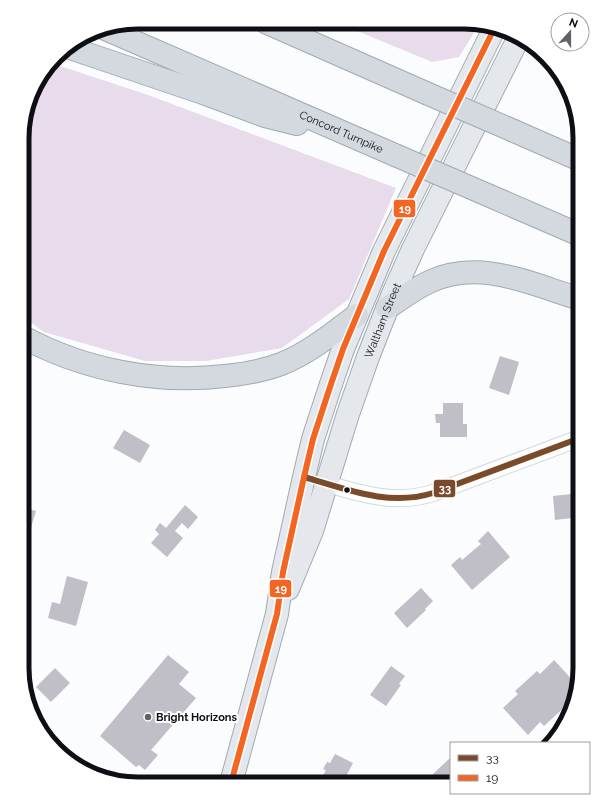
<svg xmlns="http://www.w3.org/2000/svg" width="602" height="806" viewBox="0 0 602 806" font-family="Raleway,sans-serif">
<rect width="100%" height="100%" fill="#fbfcfe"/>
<path fill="#e8dbeb" d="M338,23H480L459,57L432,62Z
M51,63L148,95L396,188L349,299L282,348L206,361H145L44,332L23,317V122L37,80Z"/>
<path fill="#c0bec6" d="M500,356L519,362L509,395L489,388Z
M443,403H463V424H467V437H440V423H436L435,414H443Z
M124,430L150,445L140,463L113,448Z
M580,493V517L555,520L553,496Z
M185,505L198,517L188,529L182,523L175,531L183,538L167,557L151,543L159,534L155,530L160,523L166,528Z
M22,507L36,511L28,538L22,537Z
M488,531L510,557L472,590L451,565L460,557L462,560L481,544L478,541Z
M67,576L88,582L76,626L48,618L52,602L60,604Z
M421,588L433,601L425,609L426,610L407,628L394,613Z
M168,655L189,672L179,684L196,698L151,750L158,755L145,770L139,765L136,767L100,736Z
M554,660L577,685L574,693L567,700L569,703L544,726L540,722L528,735L503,708L518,694L515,691L537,671L540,674Z
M391,666L405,676L399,684L401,685L386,706L370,695Z
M55,668L70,683L51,702L36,687Z
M335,754L353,763L342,784H329L321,779L326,770L323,769L327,762L330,763Z
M451,757V784H427L434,777L432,775Z"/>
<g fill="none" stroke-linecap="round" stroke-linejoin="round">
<defs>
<path id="minor" d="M327,484C363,494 395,505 433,493L580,438"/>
<g id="primary">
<path id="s1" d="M288,589L312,531L348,414L368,357L392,296L413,249L518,39"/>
<path d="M231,783L277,614L283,572L304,477L313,439L330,387L343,349L384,251L494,29"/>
</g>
<g id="motorway">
<path d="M265,22L426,93"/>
<path id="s2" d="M103,28L395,155"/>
<path d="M67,47L203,93L265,116L297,124"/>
<path d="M514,131L580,160"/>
<path d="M483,193L580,235"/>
<path d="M387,308C401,299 414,289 429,282C479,258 531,284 580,299"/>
<path d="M23,337C84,370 156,384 225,376C244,374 263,371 281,364C309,353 333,333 357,315"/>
</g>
</defs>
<use href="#minor" stroke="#d4d7db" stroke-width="18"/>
<use href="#primary" stroke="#a1a9b0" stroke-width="24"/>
<use href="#motorway" stroke="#a1a9b0" stroke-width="24"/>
<use href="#minor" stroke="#feffff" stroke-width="16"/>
<use href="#primary" stroke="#e4e8ec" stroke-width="22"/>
<use href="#motorway" stroke="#d3d9df" stroke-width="22"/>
<defs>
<path id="motorway-bridge" d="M426,93L514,131
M395,155L483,193"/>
</defs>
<use href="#motorway-bridge" stroke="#a1a9b0" stroke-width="24" stroke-linecap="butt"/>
<use href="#motorway-bridge" stroke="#d3d9df" stroke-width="22"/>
<defs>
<path id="bus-1" d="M304,477C346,489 389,507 433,493L580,438"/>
<path id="bus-2" d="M231,783L277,614L283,572L304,477L313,439L330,387L343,349L384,251L494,29"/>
</defs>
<use href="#bus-1" stroke="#fff" stroke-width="9"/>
<use href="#bus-2" stroke="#fff" stroke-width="9"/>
<use href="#bus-1" stroke="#7a4b2a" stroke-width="6"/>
<use href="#bus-2" stroke="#f26522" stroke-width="6"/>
</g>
<circle fill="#0d0f15" stroke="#fff" stroke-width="1.5" cx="347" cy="490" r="3.5"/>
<circle fill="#606267" stroke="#fff" stroke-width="1.5" cx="148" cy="717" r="4"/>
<g text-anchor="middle" stroke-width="4" stroke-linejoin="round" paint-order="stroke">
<g font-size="11" fill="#0d0f15" stroke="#fff">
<text dy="4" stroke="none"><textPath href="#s2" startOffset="260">Concord Turnpike</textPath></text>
<text dy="4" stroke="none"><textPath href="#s1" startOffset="285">Waltham Street</textPath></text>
</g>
<g font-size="11" font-weight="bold" fill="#0d0f15" stroke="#fff" text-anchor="start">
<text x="156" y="721">Bright Horizons</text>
</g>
</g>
<path d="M0 0H602V806H0ZM138 29H464A109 109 0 0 1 573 138V668A109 109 0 0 1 464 777H138A109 109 0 0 1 29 668V138A109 109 0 0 1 138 29Z" fill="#fff" fill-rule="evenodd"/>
<path fill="none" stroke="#0d0f15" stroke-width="5" d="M138 29H464A109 109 0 0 1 573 138V668A109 109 0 0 1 464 777H138A109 109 0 0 1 29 668V138A109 109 0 0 1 138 29Z"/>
<g stroke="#fff" stroke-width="1.5">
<rect x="393" y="199" width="23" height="19" rx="4" fill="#f26522"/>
<rect x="433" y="479" width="23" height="19" rx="4" fill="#7a4b2a"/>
<rect x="269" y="579" width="23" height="19" rx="4" fill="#f26522"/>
</g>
<g font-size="11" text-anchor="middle" font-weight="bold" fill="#fff">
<text x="405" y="213">19</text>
<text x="445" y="493">33</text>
<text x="281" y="593">19</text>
</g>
<rect x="450" y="742" width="140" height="52" fill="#ffffff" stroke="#9e9fa1"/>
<rect x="458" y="755" width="20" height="6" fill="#7a4b2a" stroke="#9e9fa1"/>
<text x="486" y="762" font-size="12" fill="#0d0f15">33</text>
<rect x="458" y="775" width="20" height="6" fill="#f26522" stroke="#9e9fa1"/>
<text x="486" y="782" font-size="12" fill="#0d0f15">19</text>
<g transform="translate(570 32) rotate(21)"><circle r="19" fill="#ffffff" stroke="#9e9fa1"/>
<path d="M0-3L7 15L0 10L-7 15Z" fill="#606267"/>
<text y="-6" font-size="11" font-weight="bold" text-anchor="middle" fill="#0d0f15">N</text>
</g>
</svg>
